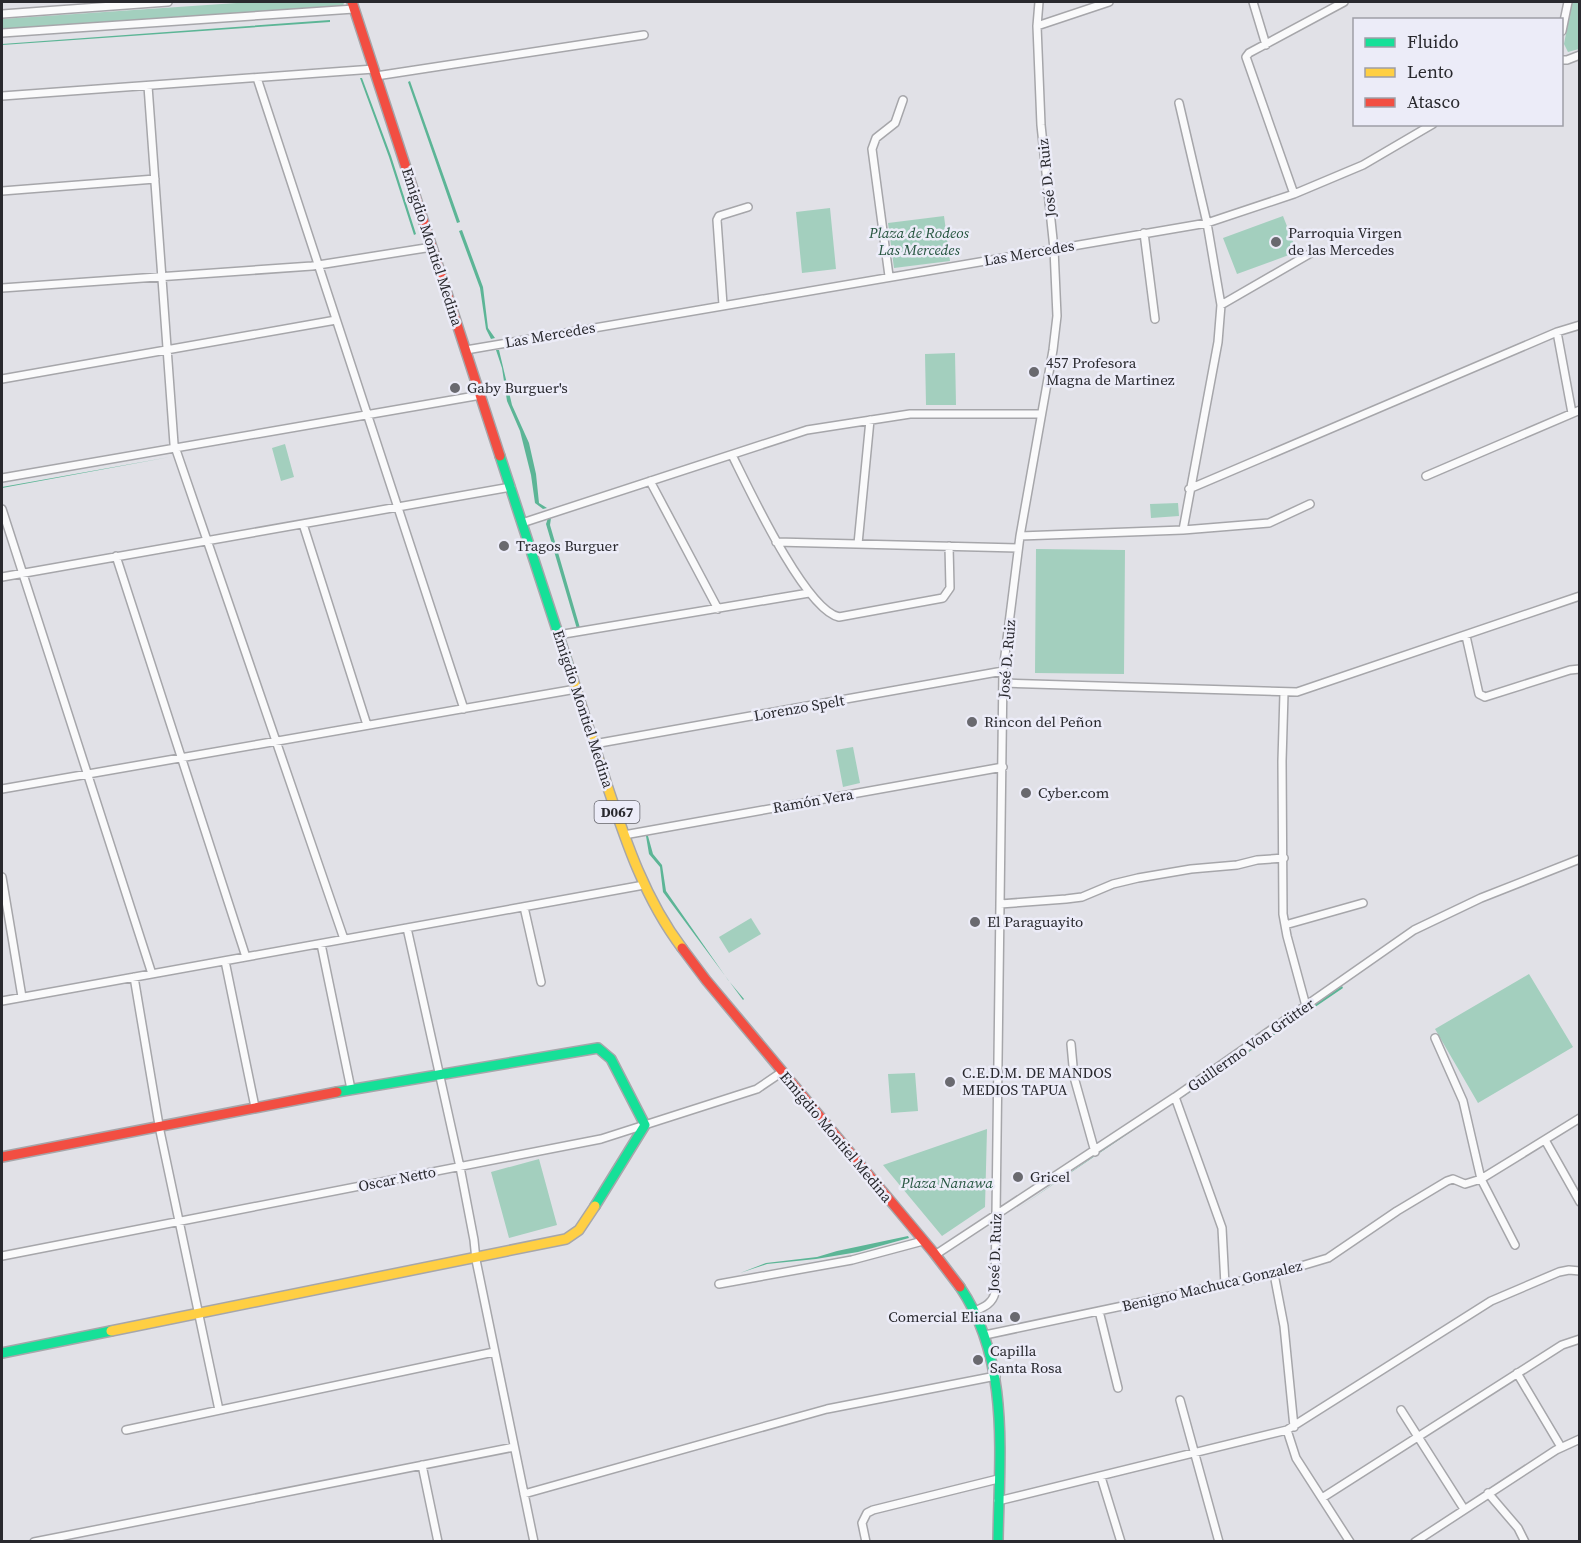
<svg xmlns="http://www.w3.org/2000/svg" width="1581" height="1543" viewBox="0 0 1581 1543" font-family="'Source Serif 4',serif">
<rect width="100%" height="100%" fill="#e1e1e7"/>
<path fill="#a3cfbe" d="M251,2H343L344,4L342,6L2,30V19Z
M1572,2H1579V49L1568,52L1564,44Z
M830,208L836,269L802,273L796,212Z
M944,216L950,261L894,268L888,223Z
M1283,216L1297,252L1237,274L1223,238Z
M955,353L956,405H926L925,354Z
M285,444L294,477L281,481L272,448Z
M1178,503L1179,516L1151,518L1150,504Z
M1036,549L1125,550L1124,674L1035,673Z
M853,747L860,783L843,787L836,750Z
M751,918L761,934L729,953L719,937Z
M1529,974L1573,1047L1478,1103L1435,1029Z
M915,1073L918,1111L891,1113L888,1074Z
M987,1129L985,1207L942,1236L883,1165Z
M539,1159L557,1225L509,1238L491,1172Z"/>
<path fill="#5cb596" d="M330,20V22L2,45V44Z
M360,78H362L391,156L416,234L414,235L389,157Z
M410,81L460,222L457,223L408,82Z
M462,230L483,287L488,328L495,338L491,339L486,329L480,288L459,231Z
M496,350H499L512,405L529,443L536,474L539,503L547,508L543,509L535,503L531,475L520,431L507,401L502,368Z
M170,457L2,488V487Z
M548,518H551L550,525L580,628L577,629L546,524Z
M646,836H648L653,854L662,865L666,891L728,980L744,999L743,1000L663,892L660,867L649,854Z
M1342,986L1343,988L1183,1097L1182,1096Z
M1173,1102V1103L1004,1218Z
M908,1236L909,1238L858,1252L816,1259L767,1264L740,1273L766,1263L817,1257L837,1251Z"/>
<g fill="none" stroke-linecap="round" stroke-linejoin="round">
<defs>
<path id="street" d="M1253,2L1266,45
M2,14L168,2
M1037,26L1109,2
M1562,31L1568,2
M2,33L354,9
M1562,60H1567L1580,55
M376,76L644,35
M257,78L464,709
M148,86L174,444L344,939
M2,96L374,69
M1179,103L1207,223L1221,305L1218,342L1183,530
M2,191L155,179
M1294,194L1246,57L1249,53L1344,2
M1144,233L1155,319
M889,276L872,149L876,138L895,123L903,100
M2,288L312,266L432,247
M723,305L717,220L719,216L748,207
M1221,305L1311,253
M1557,332L1572,413
M466,350L1207,223L1294,194L1363,165L1433,124
M2,379L336,320
M732,455C748,487 805,610 839,617L943,598L950,588L949,546
M1426,476L1580,410
M2,478L481,395
M650,481L718,609
M1189,489L1557,332L1580,325
M2,509L152,974
M522,523L807,430L910,414H1041
M303,524L367,725
M1020,536L1183,530L1269,523L1310,504
M776,542L1018,548
M858,544L870,420
M116,556L246,957
M2,577L511,487
M558,635L809,593
M1466,636L1479,694L1485,697L1570,670L1580,669
M1003,683L1297,692L1580,596
M1284,693L1282,761L1283,914L1287,936L1306,1006
M594,744L1003,671
M2,789L576,689
M624,835L1003,767
M2,877L22,997
M1000,904L1066,899L1082,897L1113,884L1138,878L1191,869L1237,865L1257,860L1284,858
M524,907L541,982
M1285,925L1363,903
M407,928L460,1167L474,1240L476,1260L534,1542
M321,944L351,1089
M225,961L255,1107
M134,977L160,1131L219,1410
M2,1001L644,885
M1435,1038L1463,1101L1481,1179L1515,1245
M1071,1044L1074,1077L1095,1152
M1175,1097L1222,1228L1225,1285
M1545,1140L1580,1202
M935,1255L1175,1097L1414,930L1481,898L1580,859
M2,1256L601,1139L757,1089L782,1072
M1274,1274L1284,1326L1294,1427
M719,1284L852,1260L923,1241
M975,1311C984,1307 992,1304 995,1293L1003,671L1020,536L1053,350L1057,316L1054,249L1041,125L1037,26L1039,2
M1099,1311L1118,1388
M985,1335L1274,1274L1328,1258L1397,1211L1447,1181L1453,1179L1465,1184L1481,1179L1580,1118
M1517,1373L1561,1447
M1180,1400L1219,1542
M1401,1410L1464,1509
M126,1430L494,1352
M1287,1430L1296,1458L1350,1542
M422,1465L438,1542
M1101,1477L1121,1542
M1488,1493L1518,1528L1525,1542
M524,1494L827,1409L996,1376
M1322,1498L1562,1345L1580,1339
M998,1501L1287,1430L1491,1301L1559,1272L1569,1270L1580,1271
M34,1542L514,1447
M866,1542L862,1523L867,1513L873,1510L998,1479
M1415,1542L1556,1450L1580,1439"/>
<path id="fast" d="M500,456L570,670
M337,1092L598,1048L611,1059L645,1125L595,1206
M960,1287C1011,1362 999,1456 998,1542
M2,1353L111,1331"/>
<path id="slow" d="M570,670C582,708 595,747 607,785C626,842 645,899 682,948
M111,1331L566,1239L579,1230L595,1206"/>
<path id="jam" d="M352,2L500,456
M682,948L706,980L934,1253L960,1287
M2,1157L337,1092"/>
</defs>
<use href="#street" stroke="#a6a6aa" stroke-width="10"/>
<use href="#fast" stroke="#a6a6aa" stroke-width="12"/>
<use href="#slow" stroke="#a6a6aa" stroke-width="12"/>
<use href="#jam" stroke="#a6a6aa" stroke-width="12"/>
<use href="#street" stroke="#fafafb" stroke-width="7"/>
<use href="#fast" stroke="#16e098" stroke-width="9"/>
<use href="#slow" stroke="#ffcf43" stroke-width="9"/>
<use href="#jam" stroke="#f24e42" stroke-width="9"/>
</g>
<g fill="#69696f" stroke="#ececf8" stroke-width="2">
<circle cx="1276" cy="242" r="6"/>
<circle cx="1034" cy="372" r="6"/>
<circle cx="455" cy="388" r="6"/>
<circle cx="504" cy="546" r="6"/>
<circle cx="972" cy="722" r="6"/>
<circle cx="1026" cy="793" r="6"/>
<circle cx="975" cy="922" r="6"/>
<circle cx="950" cy="1082" r="6"/>
<circle cx="1018" cy="1177" r="6"/>
<circle cx="1015" cy="1317" r="6"/>
<circle cx="978" cy="1360" r="6"/>
</g>
<g text-anchor="middle" stroke-width="5" stroke-linejoin="round" paint-order="stroke">
<rect fill="#ececf8" stroke="#64646b" stroke-width="1.5" x="594.5" y="801" width="45" height="22" rx="4.5"/>
<g font-size="14" font-weight="bold" fill="#29292e">
<text x="617" y="817">D067</text>
</g>
<g font-size="15" fill="#29292e" stroke="#ececf8">
<text transform="translate(1047 178) rotate(-96)" y="5">José D. Ruiz</text>
<text transform="translate(432 247) rotate(72)" y="5">Emigdio Montiel Medina</text>
<text transform="translate(1029 253) rotate(-10)" y="5">Las Mercedes</text>
<text transform="translate(550 335) rotate(-10)" y="5">Las Mercedes</text>
<text transform="translate(1007 659) rotate(-85)" y="5">José D. Ruiz</text>
<text transform="translate(799 708) rotate(-10)" y="5">Lorenzo Spelt</text>
<text transform="translate(583 709) rotate(72)" y="5">Emigdio Montiel Medina</text>
<text transform="translate(813 801) rotate(-10)" y="5">Ramón Vera</text>
<text transform="translate(1251 1045) rotate(-35)" y="5">Guillermo Von Grütter</text>
<text transform="translate(836 1137) rotate(50)" y="5">Emigdio Montiel Medina</text>
<text transform="translate(397 1179) rotate(-11)" y="5">Oscar Netto</text>
<text transform="translate(995 1253) rotate(-88)" y="5">José D. Ruiz</text>
<text transform="translate(1212 1286) rotate(-13)" y="5">Benigno Machuca Gonzalez</text>
</g>
<g font-size="15" font-style="italic" fill="#275641" stroke="#ececf8">
<text x="919" y="238">Plaza de Rodeos<tspan x="919" dy="17">Las Mercedes</tspan></text>
<text x="947" y="1188">Plaza Nanawa</text>
</g>
<g font-size="15" fill="#29292e" stroke="#ececf8" text-anchor="start">
<text x="1288" y="238">Parroquia Virgen<tspan x="1288" dy="17">de las Mercedes</tspan></text>
<text x="1046" y="368">457 Profesora<tspan x="1046" dy="17">Magna de Martinez</tspan></text>
<text x="467" y="393">Gaby Burguer's</text>
<text x="516" y="551">Tragos Burguer</text>
<text x="984" y="727">Rincon del Peñon</text>
<text x="1038" y="798">Cyber.com</text>
<text x="987" y="927">El Paraguayito</text>
<text x="962" y="1078">C.E.D.M. DE MANDOS<tspan x="962" dy="17">MEDIOS TAPUA</tspan></text>
<text x="1030" y="1182">Gricel</text>
<text x="1003" y="1322" text-anchor="end">Comercial Eliana</text>
<text x="990" y="1356">Capilla<tspan x="990" dy="17">Santa Rosa</tspan></text>
</g>
</g>
<rect width="1581" height="1543" fill="none" stroke="#29292e" stroke-width="6"/>
<rect x="1353" y="18" width="210" height="108" fill="#ececf8" stroke="#9e9ea7" stroke-width="1.5"/>
<rect x="1365" y="38" width="30" height="9" fill="#16e098" stroke="#9e9ea7" stroke-width="1.5"/>
<text x="1407" y="48" font-size="18" fill="#29292e">Fluido</text>
<rect x="1365" y="68" width="30" height="9" fill="#ffcf43" stroke="#9e9ea7" stroke-width="1.5"/>
<text x="1407" y="78" font-size="18" fill="#29292e">Lento</text>
<rect x="1365" y="98" width="30" height="9" fill="#f24e42" stroke="#9e9ea7" stroke-width="1.5"/>
<text x="1407" y="108" font-size="18" fill="#29292e">Atasco</text>
</svg>
